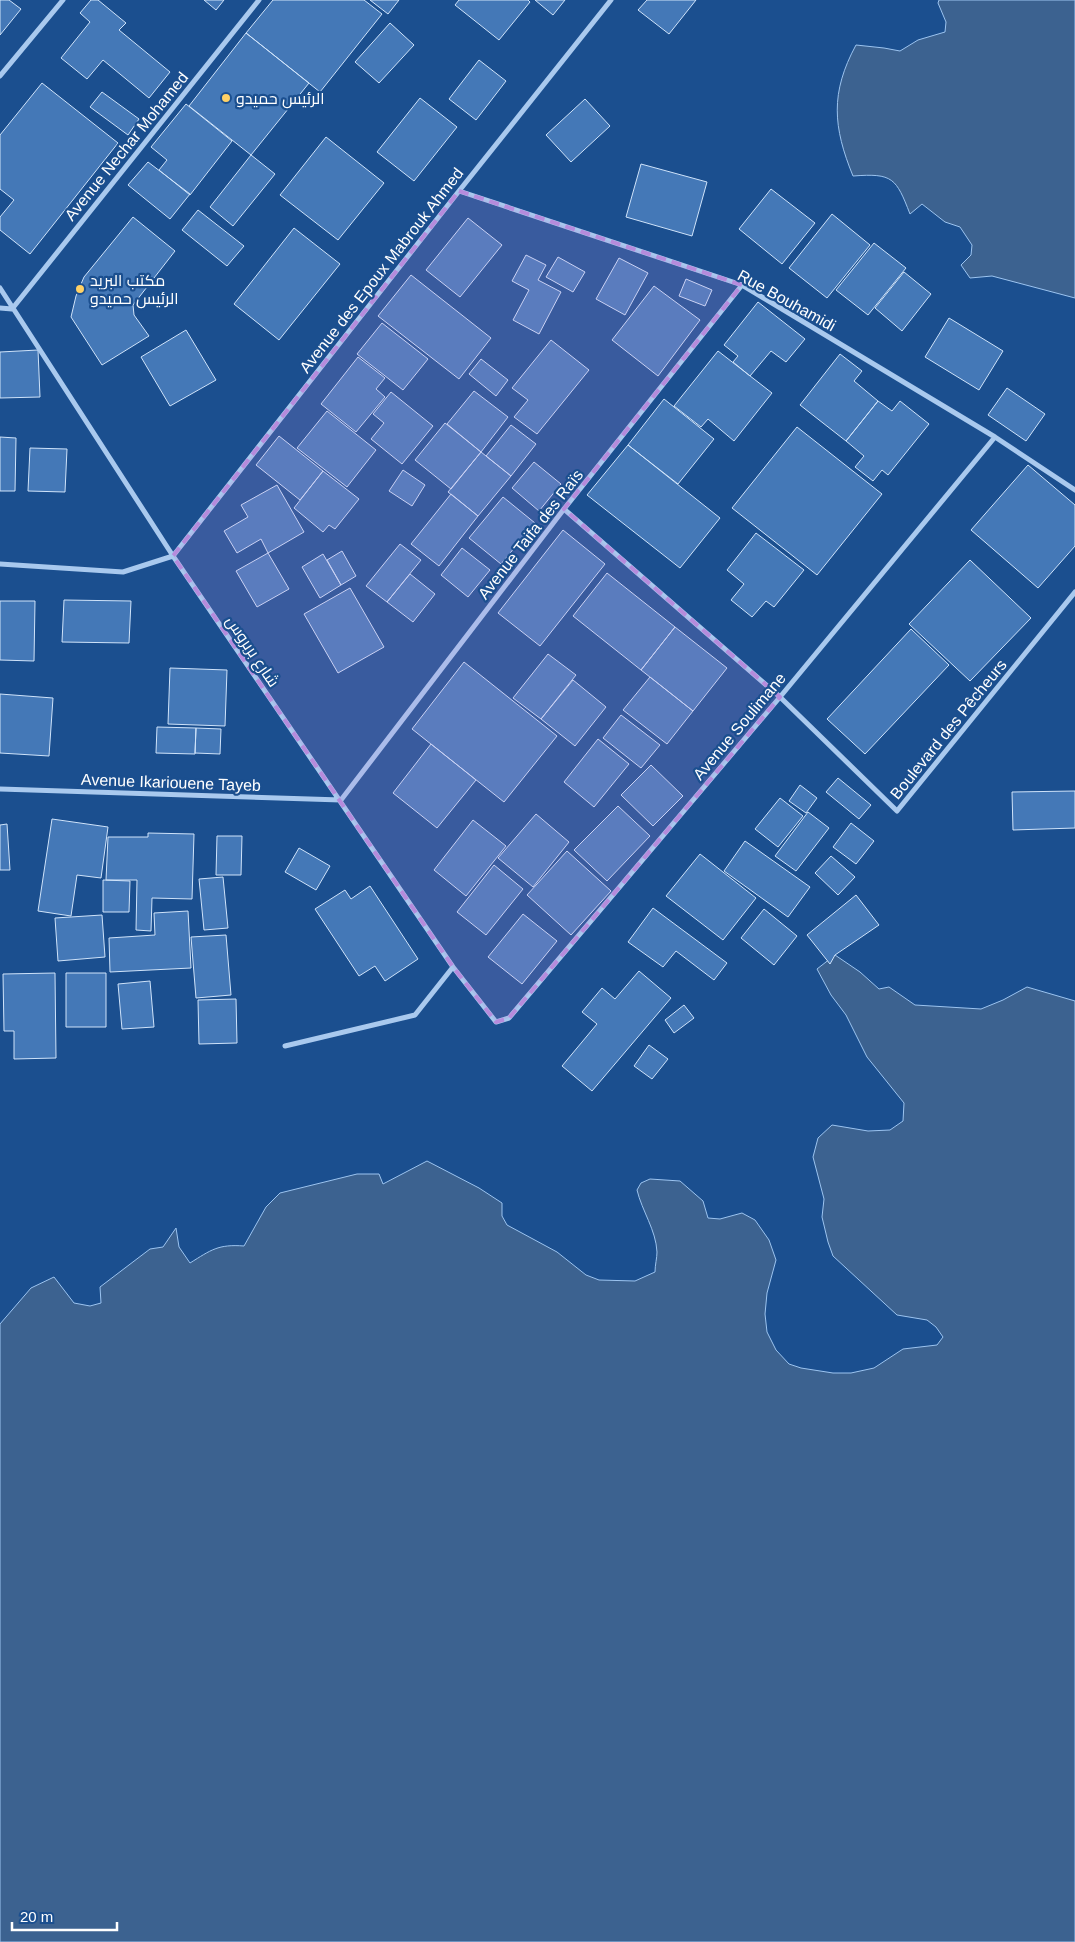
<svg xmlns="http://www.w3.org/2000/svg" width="1075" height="1942" viewBox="0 0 1075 1942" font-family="Arial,Cairo,sans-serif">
<rect width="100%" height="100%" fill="#1b4f8f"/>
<path fill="#3c6290" stroke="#9cc4f0" d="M939,0H1075V298L992,276L970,278L961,265L971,255L972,245L960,227L945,222L922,204L910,214C896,178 893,173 853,176C833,127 830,93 856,45L884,48L900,51L918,40L945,32L946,22L938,3Z
M835,955L860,972L879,989L889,987L915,1005L981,1009L1003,1000L1027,987L1075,1001V1942H0V1324L31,1288L54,1277L74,1303L90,1306L101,1303L100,1287L150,1249L163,1247L176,1228L179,1247L190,1263C211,1250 218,1244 244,1246L266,1207L280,1193L357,1174H379L383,1184L427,1161L479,1188L502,1203V1216L507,1225L557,1252L586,1275L599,1280L635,1281L655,1272C655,1265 657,1258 657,1252C656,1230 642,1211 637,1190L641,1183L650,1179L680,1181L703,1201L708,1218L720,1219L742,1213L755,1220L769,1240L776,1260L767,1293L765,1314L767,1332L776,1350L789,1364L801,1368L833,1373H851L874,1368L903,1349L937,1345L943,1337L936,1327L927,1320L897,1315L833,1256L828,1242L822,1217L824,1199L813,1157L818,1138L832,1125L868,1131L890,1130L903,1121L904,1103L867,1057L846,1015L831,995L817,969Z"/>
<path fill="#4478b7" stroke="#cfe3fa" d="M0,0H9L21,9L0,35Z
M91,0H98L126,23L119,30L170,72L149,98L103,60L87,79L61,58L90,22L80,13Z
M204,0H224L216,10Z
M273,0H364L382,14L320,92L246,33Z
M370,0H399L388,14Z
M459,0H528L530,2L499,40L455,5Z
M535,0H565L553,15Z
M647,0H696L669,34L638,10Z
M390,23L414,45L379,83L355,62Z
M246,33L309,83L251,155L189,106Z
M479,60L506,81L476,120L449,99Z
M42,83L118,143L30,254L0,230V217L14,200L0,189V135Z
M102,92L139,119L128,135L90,107Z
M420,98L457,127L414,181L377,152Z
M585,99L610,126L571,162L546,135Z
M186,104L232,141L190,195L159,170L167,160L151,147Z
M326,137L384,183L338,240L280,195Z
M251,155L275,174L233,226L210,207Z
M148,162L190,194L170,219L128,185Z
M641,164L707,182L692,236L626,217Z
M771,189L815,223L782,264L739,229Z
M198,210L244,246L227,266L182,230Z
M832,214L870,245L827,298L789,268Z
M133,217L175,251L133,305L134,315L149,336L102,365L71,317L76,296L84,277Z
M468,218L502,245L460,297L426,270Z
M294,228L340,264L279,340L234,304Z
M874,243L906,268L868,315L836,290Z
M526,255L546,265L538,280L561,292L539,334L513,320L529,290L512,281Z
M558,257L585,272L573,292L546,277Z
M619,258L648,273L625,315L596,299Z
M904,272L931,294L902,331L875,308Z
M411,275L491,338L459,379L378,316Z
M686,279L712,290L705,306L679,296Z
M654,286L700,320L658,376L612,340Z
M758,302L805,339L786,362L771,351L750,376L733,362L738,356L724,345Z
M949,318L1003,351L979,390L925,357Z
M382,323L428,359L403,390L357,354Z
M186,330L216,380L170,406L141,357Z
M551,340L589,370L537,434L514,417L528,400L512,388Z
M38,350L40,397L0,398V352Z
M718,351L772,393L734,441L708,419L701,427L674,406Z
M840,354L862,371L854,381L878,401L846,441L800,405Z
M358,357L385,378L376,389L385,397L356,432L321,404Z
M481,359L508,380L496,396L469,374Z
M1007,388L1045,414L1026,441L988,415Z
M474,391L508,417L481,452L447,424Z
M391,392L433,426L402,464L371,439L384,423L373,414Z
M664,399L714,439L678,484L628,445Z
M878,401L892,411L900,401L929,424L888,475L882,470L873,481L855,467L864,456L846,441Z
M327,411L376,450L347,487L297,448Z
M445,423L481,452L451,489L415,460Z
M511,425L536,444L511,476L486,456Z
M797,427L882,494L817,575L732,508Z
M279,436L323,471L300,500L256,465Z
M0,437L16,438L15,491H0Z
M628,445L720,518L680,568L587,495Z
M30,448L67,449L65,492L28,491Z
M481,452L511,476L478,516L448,492Z
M534,462L561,484L539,511L512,488Z
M1028,465L1075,505V546L1038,588L971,530Z
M403,470L425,485L412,506L389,491Z
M323,471L359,499L335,529L329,525L323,532L294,508Z
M277,485L304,532L268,553L261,539L237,553L224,531L248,517L241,505Z
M451,494L478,516L439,566L411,544Z
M503,497L535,523L501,564L469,538Z
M563,530L605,564L540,646L498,613Z
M756,533L804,570L774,607L766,601L752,617L731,600L744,584L727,570Z
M400,544L421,560L387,602L366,586Z
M462,548L490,570L468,597L441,575Z
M342,551L356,576L341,585L327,560Z
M268,553L289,589L257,607L236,571Z
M323,554L341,585L320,598L302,567Z
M970,560L1031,618L970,681L909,624Z
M607,573L675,627L641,670L573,616Z
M410,574L435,594L413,622L387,602Z
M350,588L384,647L338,673L304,614Z
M64,600L131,601L129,643L62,642Z
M0,601H35L34,661L0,660Z
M675,627L727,668L693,711L641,670Z
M911,629L949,665L865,754L827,719Z
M548,654L576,675L541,719L513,698Z
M464,662L557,736L504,802L412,729Z
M170,668L227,670L225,726L168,724Z
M650,677L693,711L667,744L623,710Z
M573,680L606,707L575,746L541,719Z
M0,694L53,698L49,756L0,753Z
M621,715L660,745L641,768L603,738Z
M157,727L196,728L195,754L156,753Z
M196,728L221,729L220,754L195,753Z
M598,739L629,764L594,807L564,782Z
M431,744L476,780L437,828L393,793Z
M651,765L683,796L653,826L621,795Z
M838,778L871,805L859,819L826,792Z
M800,785L817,798L806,813L789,801Z
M1075,791V828L1013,830L1012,792Z
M780,798L803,816L778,847L755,829Z
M618,806L650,836L607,881L574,850Z
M808,812L829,828L796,871L775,856Z
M536,814L569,842L533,887L498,858Z
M52,819L108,827L101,878L77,875L71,916L38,911Z
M473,820L506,846L466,896L434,870Z
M851,823L874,841L856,864L833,847Z
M7,824L10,870H0V825Z
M148,833L194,834L192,899L152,898L151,931L136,930L137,880H106L108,837H148Z
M217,836H242L241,875H216Z
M745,841L810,887L788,917L724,871Z
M299,848L330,866L316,890L285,872Z
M567,851L611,891L571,935L527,895Z
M700,854L756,898L723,940L666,896Z
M831,856L855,877L838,895L815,873Z
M494,865L523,889L486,935L457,912Z
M223,877L228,928L204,930L199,879Z
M103,880L130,881L129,912H103Z
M370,886L418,959L385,981L375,966L359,976L315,909L345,890L351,899Z
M856,895L879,925L835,955L830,964L807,935Z
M653,908L727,963L714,980L676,951L663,967L628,942Z
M764,909L797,936L774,965L741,938Z
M188,911L191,968L110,972L109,938L155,935L154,913Z
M523,914L557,941L522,984L488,957Z
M102,915L105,957L58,961L55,918Z
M226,935L231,995L196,998L191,937Z
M639,971L671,998L592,1091L562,1066L597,1024L582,1012L602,988L615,999Z
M55,973L56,1058L14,1059V1031H4L3,974Z
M66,973H106V1027H66Z
M150,981L154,1027L122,1029L118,984Z
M236,999L237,1043L199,1044L198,1000Z
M684,1005L694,1018L674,1033L665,1020Z
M649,1045L668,1059L652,1079L634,1066Z"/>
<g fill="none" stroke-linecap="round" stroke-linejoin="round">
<path stroke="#a9c9ee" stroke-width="5" d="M0,76L63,0
M459,191L742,285L995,437L1075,490
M0,288L173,556L453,967L496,1022L509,1018L780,697L995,437
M0,308L12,309L259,0
M564,509L780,697L897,811L1075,592
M0,564L123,572L173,556L459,191L611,0
M0,789L341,800L564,509L742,285
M285,1046L415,1015L453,967"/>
</g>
<path fill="#b68bdc" fill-opacity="0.2" stroke="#b68bdc" stroke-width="4" stroke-dasharray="10 6" stroke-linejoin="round" d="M459,191L742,285L564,509L780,697L509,1018L496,1022L453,967L173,556Z"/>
<g fill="#ffd166" stroke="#1b4f8f" stroke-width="2">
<circle cx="226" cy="98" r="5"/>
<circle cx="80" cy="289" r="5"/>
</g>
<g text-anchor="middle" stroke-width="4.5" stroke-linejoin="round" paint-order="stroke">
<g font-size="16" fill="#fff" stroke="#1b4f8f" text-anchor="start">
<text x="236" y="104">الرئيس حميدو</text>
<text x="90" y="286">مكتب البريد<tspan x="90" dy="18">الرئيس حميدو</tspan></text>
</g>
<g font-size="16" fill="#fff" stroke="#1b4f8f">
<text transform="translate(126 146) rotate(-51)" y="6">Avenue Nechar Mohamed</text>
<text transform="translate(381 270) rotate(-52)" y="6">Avenue des Epoux Mabrouk Ahmed</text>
<text transform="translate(787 300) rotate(29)" y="6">Rue Bouhamidi</text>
<text transform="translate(530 534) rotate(-52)" y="6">Avenue Taifa des Raïs</text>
<text transform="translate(253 651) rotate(56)" y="6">شارع بربروس</text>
<text transform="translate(739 726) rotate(-50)" y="6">Avenue Soulimane</text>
<text transform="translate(948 729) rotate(-51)" y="6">Boulevard des Pêcheurs</text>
<text transform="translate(171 782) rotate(2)" y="6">Avenue Ikariouene Tayeb</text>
</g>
</g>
<path d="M12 1922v8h105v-8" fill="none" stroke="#ffffff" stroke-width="2.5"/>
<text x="20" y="1922" font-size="15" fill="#ffffff" stroke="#1b4f8f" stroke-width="4" paint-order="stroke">20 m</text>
</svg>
